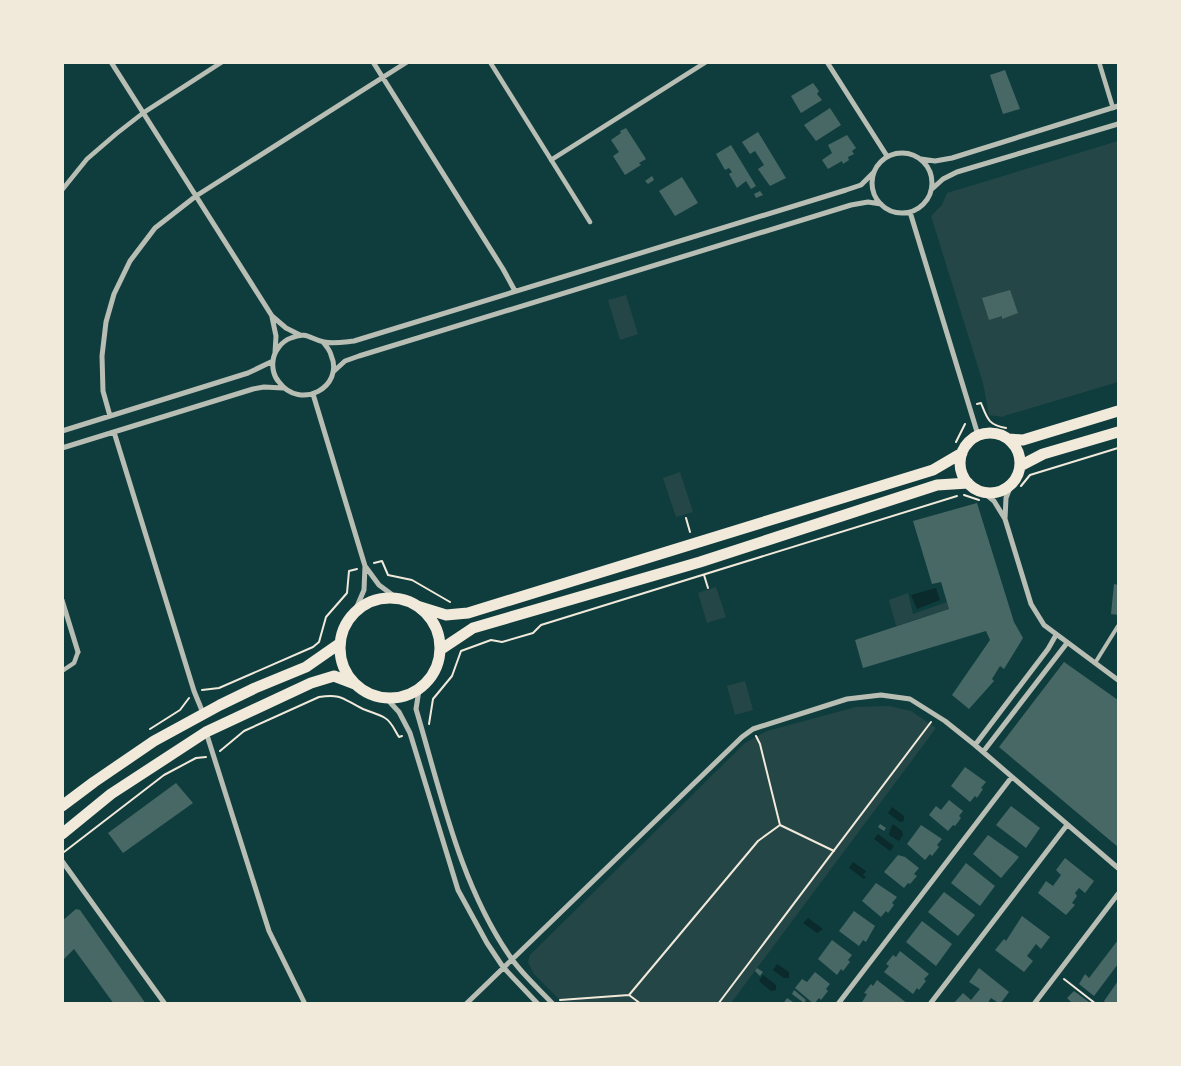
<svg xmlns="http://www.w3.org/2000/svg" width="1181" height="1066" viewBox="0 0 1181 1066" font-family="Quicksand,sans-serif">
<rect width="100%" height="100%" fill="#0f3d3e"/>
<path fill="#244646" d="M1118,141V382L1004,416L1003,417L989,415L983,383L931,216L942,205L947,193Z
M626,295L638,334L620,340L608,300Z
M680,472L693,512L676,517L663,478Z
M716,587L726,617L707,623L698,593Z
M908,593L913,614L947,602L949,609L896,626L889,600Z
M745,681L753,710L735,715L727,686Z
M889,706L911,711L936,728L731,1003H563L534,974L528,962L530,955L745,743L767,731L856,707Z"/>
<path fill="#0a2a2b" d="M936,588L940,600L917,609L911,595Z
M892,807L904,816V821L900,822L888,813Z
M893,824L902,831L903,835L899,841L889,835L890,830Z
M878,834L894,846L890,851L874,839Z
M853,862L866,871L863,875L866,877L864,879L849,868Z
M808,918L823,929L817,933L803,923Z
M777,964L789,972V978H784L773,970Z
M763,975L776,985V990L771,991L759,981Z"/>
<path fill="#486865" d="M1005,70L1020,109L1003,114L990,75Z
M813,83L819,91L817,94L822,100L801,113L791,96Z
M830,108L841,125L816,141L804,125Z
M626,128L646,159L639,163L641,165L625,175L613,156L619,152L611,140L621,133L620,131Z
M758,132L786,178L770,186L758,169L764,165L755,151L750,154L742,142Z
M847,135L856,148L852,151L854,154L848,157L849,160L843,164L842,161L828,169L822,160L832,153L828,145Z
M731,145L756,186L751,189L746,181L737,188L729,174L732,172L729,168L725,170L716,154Z
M652,176L654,180L648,184L645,181Z
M682,177L698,203L675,216L659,191Z
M760,191L763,195L756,198L754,194Z
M1010,290L1018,313L1002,319V316L989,320L982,298Z
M977,503L1014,622L1023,638L1004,669L1000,666L992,679L994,681L969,709L952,695L990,640L986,631L863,668L855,640L949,609L941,582L932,584L913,521Z
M1114,584L1118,585V615L1111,614Z
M1064,662L1118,700V847L999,747Z
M965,767L986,782L981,788L983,789L977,798L975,796L970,802L951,786Z
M176,783L193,803L123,853L108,833Z
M949,800L963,811L959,816L961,818L955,826L953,825L948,831L929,815L936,806L941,810Z
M1011,806L1040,828L1026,848L996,825Z
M880,824L886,828L884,831L878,827Z
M921,825L942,839L937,845L939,847L932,856L930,854L925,860L907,844Z
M988,835L1019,857L1001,878L973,854Z
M898,855L905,857L919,868L914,874L917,876L910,884L908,883L904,888L884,872Z
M1065,858L1094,881L1085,893L1079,888L1075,893L1077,896L1072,903L1075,905L1066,915L1038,893L1046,881L1053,886L1061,875L1056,870Z
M966,863L995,886L980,906L951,883Z
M876,883L897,897L892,903L894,905L888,913L886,911L881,917L862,901Z
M944,892L975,915L958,936L928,912Z
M76,909L80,910L146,1004H114L74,949L62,961V921Z
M854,911L875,926L866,942L863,940L859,946L839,931Z
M1022,916L1050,937L1041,949L1036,944L1027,956L1033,961L1024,972L995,950L1004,939L1006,941Z
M922,921L952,944L936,966L906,942Z
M832,940L852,955L848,960L850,962L843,971L841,969L837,975L818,959Z
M1118,940V964L1094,996L1079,984L1085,974L1089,978Z
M900,951L929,974L924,979L926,981L919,990L917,988L913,994L884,972L889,966L886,964L893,955L896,957Z
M757,968L763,972L760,976L755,971Z
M979,968L1009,992L1000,1004L991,998L987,1004H953L963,993L971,1000L980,989L969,982Z
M815,972L830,984L826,989L828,991L821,1000L819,998L814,1004L795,988L802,979L807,982Z
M877,980L908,1004H861L867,994L864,993L871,984L873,986Z
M1118,981V1004H1107L1104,1001Z
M794,990L806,1000L804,1003L792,994Z
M1074,991L1089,1002L1088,1004H1070L1071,1002L1067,998Z
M787,998L796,1004H783Z"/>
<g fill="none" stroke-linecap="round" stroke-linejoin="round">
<path stroke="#f1e9da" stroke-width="2" d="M977,404L981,403C987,418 988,425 1006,428
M956,442L965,424
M1021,486L1030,475L1118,448
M964,495L979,500
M686,518L690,532
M374,563L382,561L388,575L412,580L450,602
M704,575L708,588
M202,690L219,688L313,647L319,642L326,617L347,593L349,571L357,569
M429,724L433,699L452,676L461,651L491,640L502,642L533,633L541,625L957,496
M150,729L180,710L189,698
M756,736L760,744L780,825
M220,751L244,731L319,697C342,693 344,700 363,709C370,712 379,714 385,718C392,722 395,731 399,737L402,736
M64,852L164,775L196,758L206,757
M1064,979L1096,1004
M629,995L641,1004
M560,1000L629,995L758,841L780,825L834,851
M718,1004L931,722"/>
<path stroke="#b8beb3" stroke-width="4" d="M1095,663L1118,626"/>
<path stroke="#b8beb3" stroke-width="4.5" d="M490,62L590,222
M1099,62L1113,108
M551,160L706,62
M62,190L87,159L116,134L143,113L222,62
M62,671L74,663L78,652"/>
<path stroke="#b8beb3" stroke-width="5" d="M111,62L272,316L286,328L300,335
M373,62L503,269L515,291
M827,62L887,156
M872 183a30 30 0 1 1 60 0a30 30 0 1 1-60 0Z
M921,159L935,161L952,158L1118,106
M932,189L943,179L957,172L1118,124
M910,212L978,435
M272,317L276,336L275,353
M323,342C326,346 330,350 331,355C345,387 300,411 279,382C274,377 272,368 273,361C274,351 282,341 291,338C307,331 310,339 324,342C334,344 344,342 354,341L846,190L861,185L874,172
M333,372L345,361L359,356L851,205L868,202L881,204
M313,394L365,566L364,590L355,611
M110,416L103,391L102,356L106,322L114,294L130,261L155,228L196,196L407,62
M62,431L248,373L273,361
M114,432L194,691L203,713
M62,448L253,389L264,387L283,388
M983,492L994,501L1005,519L1031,604L1044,625L1118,680
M1005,519L1006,498L1011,485
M365,566L379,585L398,599
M62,600L78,652
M419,690L416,709C441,793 460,885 511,958C523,975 539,989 553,1004
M386,698L399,712L410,733L458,890L487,943L503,967L538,1004
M206,732L269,931L305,1004
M975,745L1048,649L1056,635
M983,752L1067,643
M62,861L165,1004
M466,1004L742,737L753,729L847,699L881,695L910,699L945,721L975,745L1118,868
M838,1004L1011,778
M930,1004L1067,825
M1034,1004L1118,894"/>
<path stroke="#f1e9da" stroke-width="11" d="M960 463a30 30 0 1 1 60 0a30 30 0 1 1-60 0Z
M1009,439L1023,440L1118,411
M1020,466L1043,454L1118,432
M340 648a50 50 0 1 1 100 0a50 50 0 1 1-100 0Z
M417,606L446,615L468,613L933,470L962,453
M440,650L473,628L700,562L937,485L968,483
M62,806L94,782L154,741L220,705L255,688L306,667L339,644
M62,834L111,794L206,732L311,683L334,676L355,684"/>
</g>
<rect width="1181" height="1066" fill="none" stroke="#f1e9da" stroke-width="128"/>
</svg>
